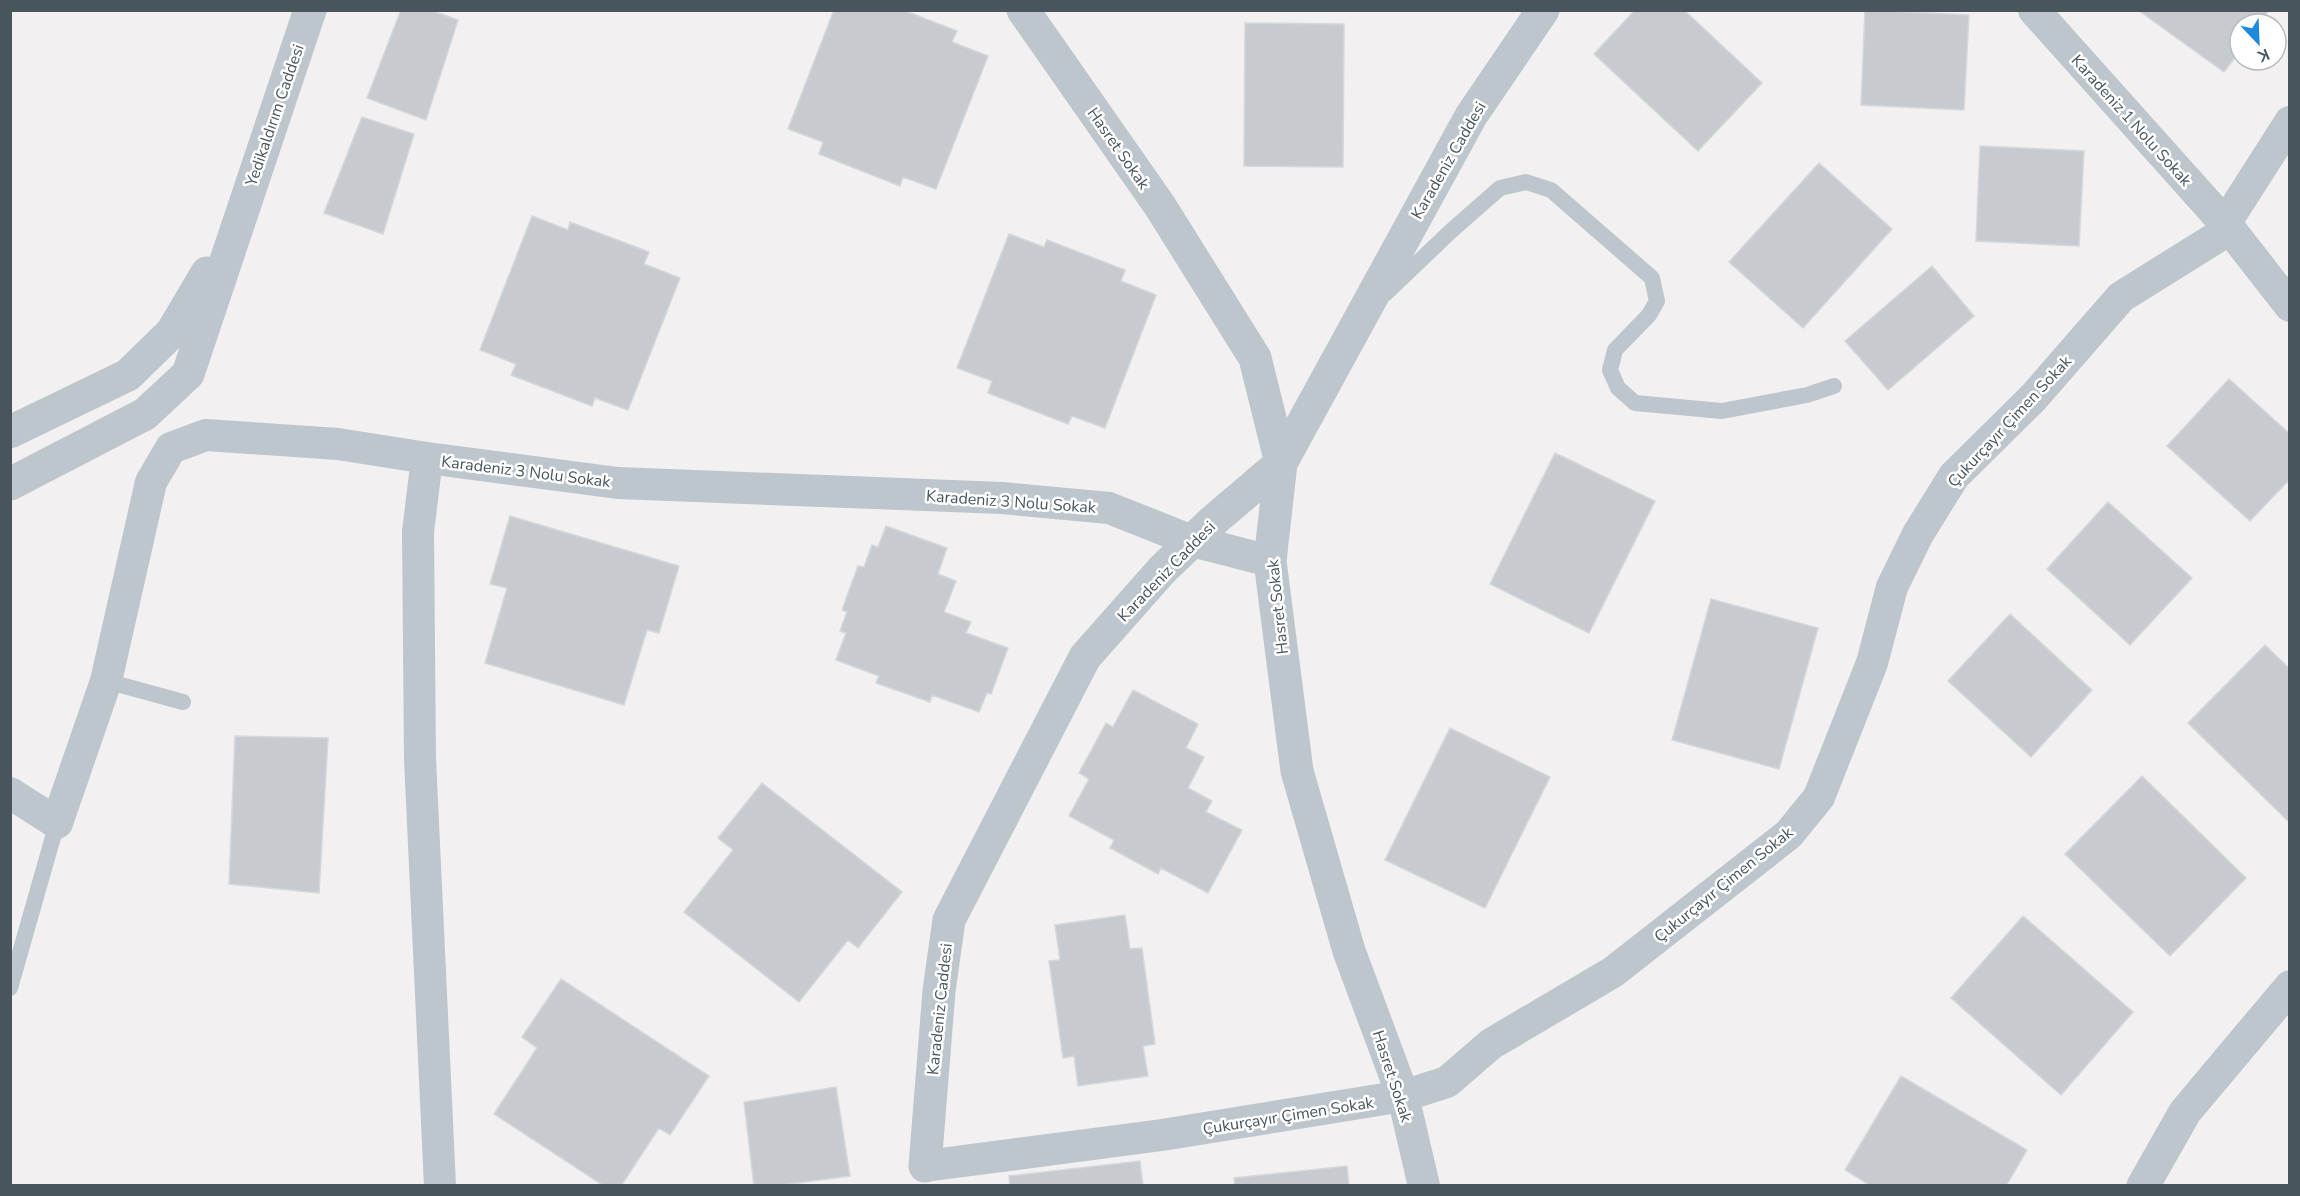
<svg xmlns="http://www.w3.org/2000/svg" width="2300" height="1196" viewBox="0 0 2300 1196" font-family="'Nunito Sans',sans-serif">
<rect width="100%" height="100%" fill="#f2f0f0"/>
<path fill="#c7cbcf" stroke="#d4d7db" stroke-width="1.5" d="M401,10H430L458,20L426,120L367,98Z
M834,10H903L957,31L952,42L988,56L936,189L903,177L900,186L819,154L823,142L788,129Z
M1635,10H1684L1762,83L1698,151L1594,54Z
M1865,10L1969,15L1964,110L1861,105Z
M2138,10H2269L2259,24H2240V51L2224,72Z
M1245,23L1344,24L1343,167L1244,166Z
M362,117L414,134L383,234L324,213Z
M1980,146L2084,151L2079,246L1976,241Z
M1819,163L1892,229L1803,328L1729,262Z
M532,216L568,230L570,222L649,252L644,264L680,278L628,410L595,398L592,406L511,375L516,364L480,350Z
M1009,234L1044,247L1047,240L1125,270L1121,281L1156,295L1105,428L1072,416L1068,424L988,393L992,381L957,368Z
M1932,266L1974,316L1888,390L1845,341Z
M2229,379L2290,434V479L2250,521L2167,446Z
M1555,453L1655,501L1589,633L1490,584Z
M2108,502L2192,578L2130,645L2047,569Z
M510,516L679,566L659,633L647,630L624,705L485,663L507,588L490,584Z
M886,526L947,548L938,574L956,581L944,612L971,622L966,633L1008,648L991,694L987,693L979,712L932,695L930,702L876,683L879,676L836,660L846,633L840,631L847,612L842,610L858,566L864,567L872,545L878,547Z
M1711,599L1818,628L1779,769L1672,740Z
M2010,614L2092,690L2031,757L1948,681Z
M2265,645L2290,669V823L2188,723Z
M1133,690L1198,724L1186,748L1204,757L1188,788L1212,801L1206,812L1242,830L1208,893L1161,868L1158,874L1110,848L1114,840L1069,816L1089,779L1079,773L1106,723L1113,727Z
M1450,728L1550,777L1485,908L1385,860Z
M235,736L328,738L319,893L229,884Z
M2142,776L2246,878L2170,956L2065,854Z
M762,783L902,892L858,948L848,940L799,1002L684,912L733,850L718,838Z
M1125,915L1130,949L1142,948L1155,1044L1143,1046L1148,1076L1078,1086L1074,1056L1063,1058L1049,961L1060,960L1055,925Z
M2023,916L2133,1012L2061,1095L1951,998Z
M561,979L709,1076L670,1135L659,1128L621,1186H604L494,1114L537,1048L522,1037Z
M1901,1076L2027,1150L2006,1186H1871L1845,1170Z
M836,1087L850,1176L774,1186H754L744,1102Z
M1140,1161L1143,1186H1010L1009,1176Z
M1347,1166L1349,1186H1235L1234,1178Z"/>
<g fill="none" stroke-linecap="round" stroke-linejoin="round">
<path stroke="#bcc6cc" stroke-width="16" d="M1385,294L1451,231L1500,188L1526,182L1551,190L1652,278L1657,301L1649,315L1615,350L1610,370L1618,388L1635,403L1722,411L1807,395L1834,386
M106,681L183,702
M10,988L57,823"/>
<path stroke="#bcc6cc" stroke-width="32" d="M2034,10L2230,229L2290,306
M427,458L418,532L420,759L440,1186
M10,793L57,823L106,681L151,482L171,448L206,435L338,444L427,458L618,483L1002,498L1109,508L1192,541L1270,561
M1403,1096L1424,1186
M925,1166L1162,1135L1403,1096L1447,1082L1491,1044L1613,972L1789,834L1819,797L1872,663L1892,587L1918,534L1954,476L2033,398L2121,297L2230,229L2228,219L2290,122"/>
<path stroke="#bcc6cc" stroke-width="33" d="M1023,10L1160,206L1255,358L1281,463L1270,561L1297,771L1349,951L1403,1096
M10,432L128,375L172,332L207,273
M10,484L145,414L188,374L310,10
M925,1166L939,991L949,920L1085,657L1162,570L1213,521L1281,463L1471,116L1543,10
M2143,1186L2185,1112L2290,987"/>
</g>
<g text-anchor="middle" stroke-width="5" stroke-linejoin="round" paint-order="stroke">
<g font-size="16" fill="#48555d" stroke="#fff">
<text transform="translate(274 115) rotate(-71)" y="6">Yedikaldırım Caddesi</text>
<text transform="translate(2132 120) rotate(48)" y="6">Karadeniz 1 Nolu Sokak</text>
<text transform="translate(1119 148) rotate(55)" y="6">Hasret Sokak</text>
<text transform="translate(1448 160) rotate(-60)" y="6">Karadeniz Caddesi</text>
<text transform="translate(2009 421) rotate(-47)" y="6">Çukurçayır Çimen Sokak</text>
<text transform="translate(526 471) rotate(7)" y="6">Karadeniz 3 Nolu Sokak</text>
<text transform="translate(1011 501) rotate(4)" y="6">Karadeniz 3 Nolu Sokak</text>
<text transform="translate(1166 571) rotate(-46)" y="6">Karadeniz Caddesi</text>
<text transform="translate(1277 607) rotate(-96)" y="6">Hasret Sokak</text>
<text transform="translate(1723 884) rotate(-39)" y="6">Çukurçayır Çimen Sokak</text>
<text transform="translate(939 1009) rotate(-84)" y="6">Karadeniz Caddesi</text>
<text transform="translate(1393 1076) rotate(72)" y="6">Hasret Sokak</text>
<text transform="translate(1288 1115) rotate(-9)" y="6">Çukurçayır Çimen Sokak</text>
</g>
</g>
<rect width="2300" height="1196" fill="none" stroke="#48555d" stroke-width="24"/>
<g transform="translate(2258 42) rotate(157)"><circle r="28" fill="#ffffff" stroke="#b6bbbe" stroke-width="1.5"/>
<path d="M0-4.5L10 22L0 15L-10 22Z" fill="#1e89dd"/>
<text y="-9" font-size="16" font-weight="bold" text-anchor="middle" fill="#48555d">K</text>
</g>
</svg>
